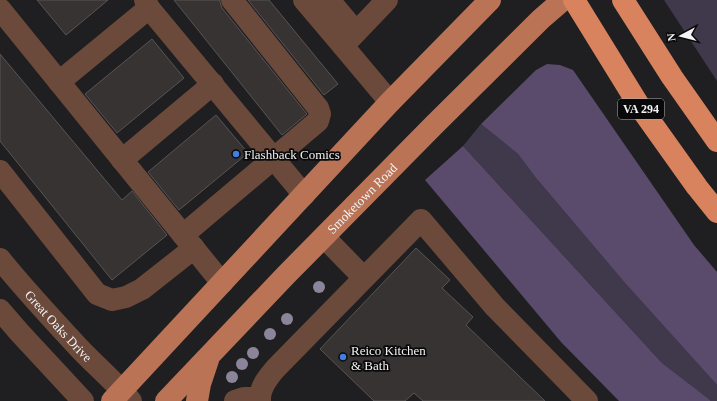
<svg xmlns="http://www.w3.org/2000/svg" width="717" height="401" viewBox="0 0 717 401" font-family="'Times New Roman',serif">
<rect width="100%" height="100%" fill="#1f1e21"/>
<path fill="#40384b" d="M664,0H717V81Z
M481,124L518,154L536,178L625,283L717,385V401H711L708,400L662,363L463,146Z"/>
<path fill="#5a4b6d" d="M547,64L560,65L573,70L694,245L717,272V385L625,283L536,178L518,154L481,124L536,70Z
M463,146L662,363L711,401H619L561,342L425,180Z"/>
<path fill="#373333" stroke="#595554" d="M37,0H108L66,35Z
M174,0H220V2L222,8L307,114L282,135Z
M248,0H269L338,84L324,95Z
M152,39L184,78L117,133L85,94Z
M0,54L122,200L132,191L167,235L112,280L0,141Z
M216,115L248,153L179,210L148,172Z
M416,248L450,280L442,288L473,317L466,325L545,401H423L414,393L405,401H374L320,349Z"/>
<g fill="none" stroke-linecap="round" stroke-linejoin="round">
<g stroke="#6c4a3b" stroke-width="22">
<path d="M145,0L149,8L304,195"/>
<path d="M304,0L343,46"/>
<path d="M329,0L356,32"/>
<path d="M387,0L343,46L390,102"/>
<path d="M0,9L222,283"/>
<path d="M59,82L149,8"/>
<path d="M122,160L213,84"/>
<path d="M0,171L97,294L112,300L126,297L142,289L194,248"/>
<path d="M183,235L318,121L320,114L318,108L232,0"/>
<path d="M324,237L364,278"/>
<path id="s1" d="M0,259C25,290 52,319 79,348C96,366 115,382 131,401"/>
<path d="M0,310L19,332L83,401"/>
<path d="M235,401L244,398H259"/>
<path d="M260,401C259,388 268,377 276,368L421,220L495,307L587,401"/>
</g>
<g stroke="#ba7355" stroke-width="22">
<path d="M112,401L390,102L490,0"/>
<path id="s2" d="M166,401L286,275L434,125L541,19L563,0"/>
<path d="M197,401L200,384L208,360"/>
</g>
<path stroke="#d8835e" stroke-width="22" d="M574,0L640,107L697,187L717,212
M623,0L672,77L717,141"/>
</g>
<g fill="#8c8499">
<circle cx="319" cy="287" r="6"/>
<circle cx="287" cy="319" r="6"/>
<circle cx="270" cy="334" r="6"/>
<circle cx="253" cy="353" r="6"/>
<circle cx="242" cy="364" r="6"/>
<circle cx="232" cy="377" r="6"/>
</g>
<g fill="#3f7fe0" stroke="#09090a" stroke-width="1.5">
<circle cx="236" cy="154" r="4"/>
<circle cx="343" cy="357" r="4"/>
</g>
<g text-anchor="middle" stroke-width="3.5" stroke-linejoin="round" paint-order="stroke">
<rect fill="#09090a" stroke="#adadae" stroke-width="1" x="618" y="99" width="46" height="20" rx="3"/>
<g font-size="12" font-weight="bold" fill="#f3f3f5">
<text x="641" y="113">VA 294</text>
</g>
<g font-size="13" fill="#f3f3f5" stroke="#09090a" text-anchor="start">
<text x="244" y="159">Flashback Comics</text>
<text x="351" y="355">Reico Kitchen<tspan x="351" dy="15">&amp; Bath</tspan></text>
</g>
<g font-size="13" fill="#f3f3f5" stroke="#09090a">
<text dy="5" stroke="none"><textPath href="#s2" startOffset="282">Smoketown Road</textPath></text>
<text dy="5" stroke="none"><textPath href="#s1" startOffset="89">Great Oaks Drive</textPath></text>
</g>
</g>
<g transform="translate(681 36) rotate(263)" stroke="#09090a" stroke-width="3" paint-order="stroke">
<path d="M0-3L7 15L0 10L-7 15Z" fill="#f3f3f5"/>
<text y="-6" font-size="11" font-weight="bold" text-anchor="middle" fill="#f3f3f5">N</text>
</g>
</svg>
